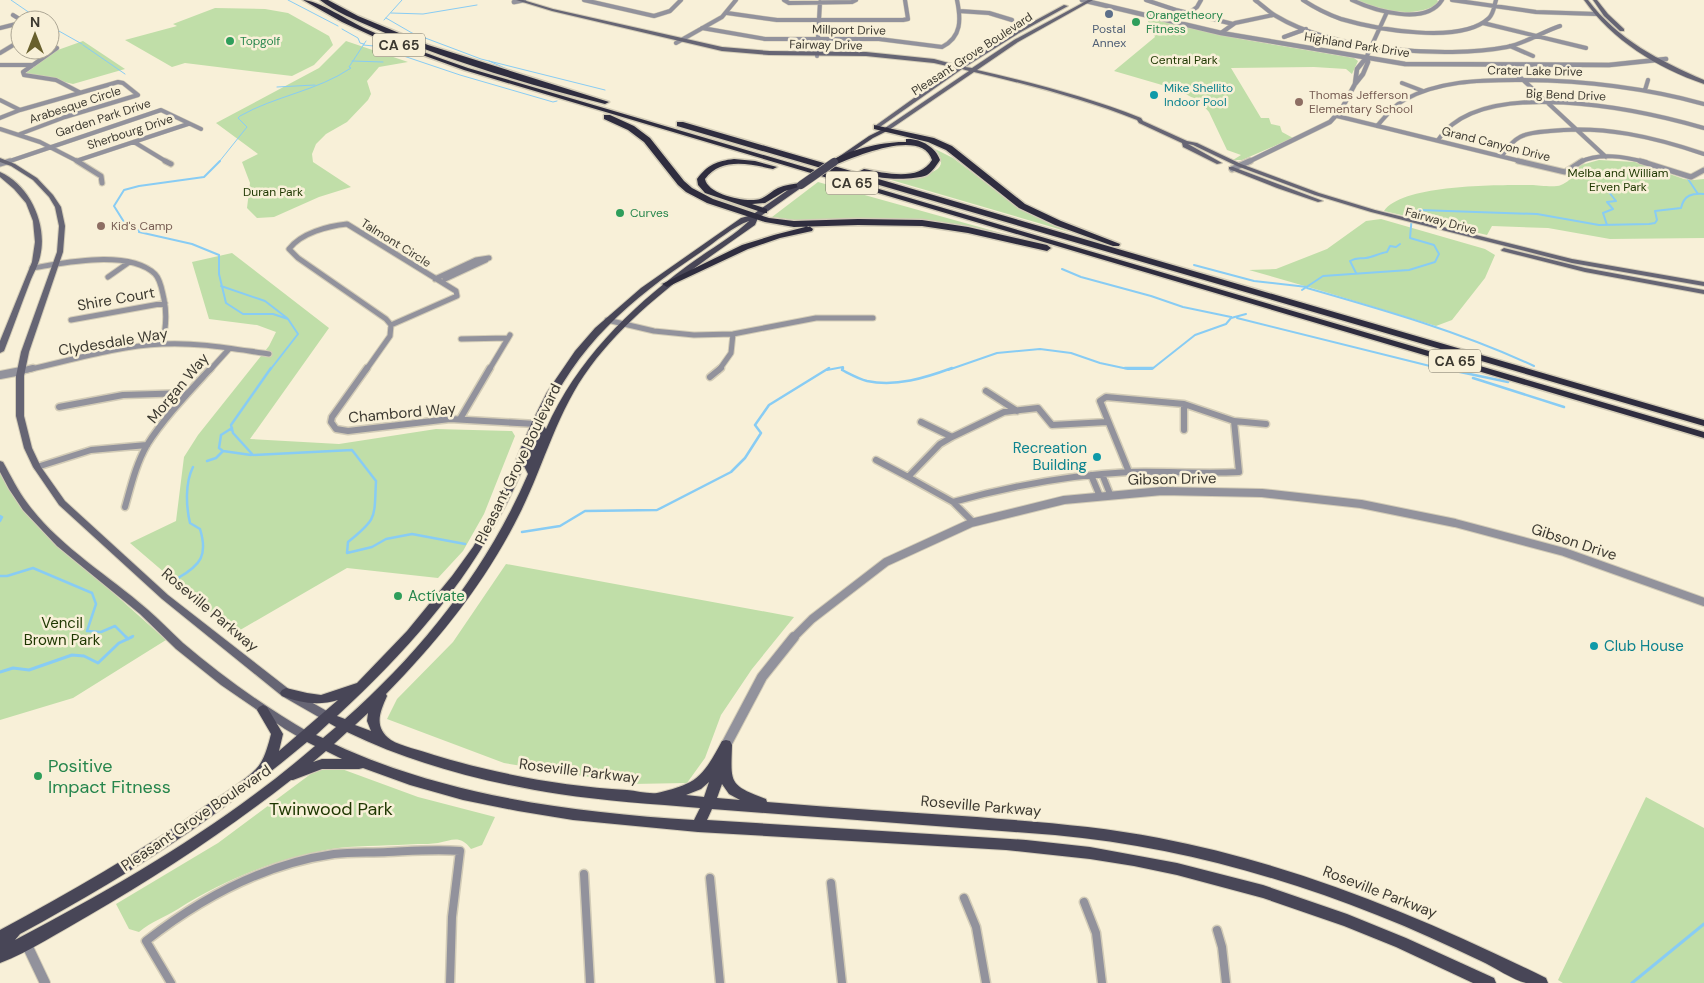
<svg xmlns="http://www.w3.org/2000/svg" width="1704" height="983" viewBox="0 0 1704 983" font-family="'DM Sans',sans-serif">
<rect width="100%" height="100%" fill="#f8f0d8"/>
<path fill="#c0dea8" d="M1356,0H1437L1438,1L1437,5C1410,18 1383,11 1356,0Z
M215,8L265,9L288,13L329,36L333,45L314,65L292,76L185,63L172,67L125,40L177,26L173,24Z
M1152,19L1241,39L1354,58L1358,61L1352,74L1346,69L1314,67L1231,68L1261,118H1269L1271,124L1280,126L1282,132L1293,138L1242,160H1233L1241,155L1227,150L1209,112L1200,102L1184,93L1171,91L1162,85L1114,71L1155,37L1148,21Z
M83,41L125,69L73,84L26,73L55,51Z
M346,41L408,62L379,67L367,81L371,94L368,100L347,122L326,134L316,144L312,154L313,162L351,187L319,197L274,217L257,218L247,208L250,183L242,162L258,154L216,123L319,68Z
M935,149L953,158L1019,208L1069,232L881,177C896,177 961,180 935,149Z
M1599,160L1635,162L1684,179L1693,180L1704,179V238L1610,239L1548,228L1492,226L1487,235L1384,211C1402,184 1500,185 1531,185C1539,185 1554,188 1561,185C1567,183 1572,177 1577,173L1576,169L1581,165Z
M818,182L1015,237L959,225L923,220L872,219L809,222L772,217Z
M1381,219L1485,249L1495,255L1485,278L1452,320L1436,326L1322,291L1249,270L1276,269L1327,249L1366,221Z
M232,253L329,328L250,439L339,444L436,429L512,431L515,436L484,514L463,551L438,578L347,568L235,633L130,543L176,521L184,457L198,435L269,346L276,332L257,325L209,319L192,262Z
M0,468L9,488L34,522L166,640L73,698L0,720Z
M506,564L794,617L752,669L721,715L705,758L687,783L632,784L504,763L387,719L397,699L453,642Z
M326,768H339L418,797L495,817L482,845L471,849C460,835 453,840 438,843C431,844 425,844 418,844C392,846 364,845 338,848C280,857 228,878 178,909C164,918 152,921 139,932L129,929L116,904L218,843L312,773Z
M1646,797L1704,828V983H1563L1558,980Z"/>
<g fill="none" stroke-linecap="round" stroke-linejoin="round">
<path stroke="#88ccf4" stroke-width="1" d="M11,0L40,20
M288,0L338,26
M391,13L423,14L477,5
M386,18L412,33L481,59L605,90
M384,20L402,0
M50,26L82,44
M342,29L358,38L360,43L364,44
M83,45L125,74
M363,45L374,46L460,75L553,102L557,101
M352,61L383,62
M489,61L507,69
M277,87L315,85
M219,162L247,127L238,118L240,116C275,96 317,91 351,68L349,67L366,41"/>
<path stroke="#88ccf4" stroke-width="2" d="M220,161L204,177L139,186L124,190L114,206L124,222L139,230V232L192,244L219,255V274L226,303L243,314H273L288,319L298,334L270,370
M1688,179L1698,194
M1604,186L1616,201L1607,202L1613,209L1603,213L1607,225
M1194,265L1254,281L1307,287
M1062,269L1081,277L1151,296L1183,307L1231,317
M1356,273L1350,261C1357,257 1359,259 1366,258C1373,257 1380,253 1387,252L1390,246L1396,247L1400,244
M221,286L265,301L287,318
M1307,288C1384,310 1461,332 1534,366
M1302,290L1323,276L1409,270L1435,262L1439,254L1434,245L1410,238L1412,215L1419,210L1537,214L1599,225L1649,224L1655,223L1657,220L1655,211L1681,208C1684,195 1692,193 1704,194
M1237,318L1446,370
M827,370L843,367L842,370
M948,370L997,353L1040,349L1071,353L1100,363L1128,369H1152L1195,335L1226,324L1231,318L1246,314"/>
<path stroke="#88ccf4" stroke-width="2.5" d="M271,368L231,425L233,433L253,455L352,450L376,481C374,518 378,518 348,542L347,553L372,547L386,539L412,534L465,544
M843,368L842,370C850,374 859,379 867,381C896,387 925,378 952,368
M1125,368H1153
M1441,368L1508,382
M1473,378L1564,407
M232,428L221,435L219,448L223,451L251,455
M207,461L216,458L223,451
M0,516L2,517L0,521
M522,532L560,526L585,511L657,510L731,472L745,458L761,433L755,425L769,405L829,368
M0,576H7L33,568L92,593L96,604L87,631L101,632L115,626L127,638
M178,578C201,565 208,555 200,529L190,523C186,506 185,483 193,467
M129,638L133,636"/>
<path stroke="#88ccf4" stroke-width="3" d="M126,637L128,639
M0,672L13,668L29,670L72,655L84,656L98,663L119,643L132,637
M1632,983L1704,924"/>
<defs>
<path id="minor-far3" d="M584,0L654,16L670,11L681,0
M784,0L789,3L852,2L856,0
M1146,0L1176,10L1233,24
M1255,0C1262,5 1269,12 1276,16C1332,50 1444,59 1507,47C1526,43 1542,32 1560,26
M1303,0C1315,8 1327,14 1341,19C1375,29 1461,45 1489,18C1494,13 1494,6 1496,0
M1352,0C1375,11 1426,26 1442,0
M1452,0L1536,12L1596,14
M959,11L989,13L1012,20
M727,13L777,20H903L908,19L905,0
M1189,13L1197,7L1201,0
M13,15L21,20
M1483,23L1586,48
M0,28L20,23
M702,28L765,39H879L942,47C962,37 961,19 957,0
M1221,33L1235,23L1273,15
M1284,37L1306,29
M676,43L722,17L736,0
M1510,46L1533,56
M57,48L23,72L24,75L56,80L79,92
M0,53L20,41
M817,56L820,2
M1366,58L1387,12
M0,65H33
M1507,65L1606,157
M1402,83L1423,91
M1645,90L1648,80
M0,100L20,110
M1337,116L1524,162
M0,118L20,110L118,82L123,83L138,95L65,117L20,134
M1377,126C1385,117 1393,106 1404,100C1438,81 1479,80 1516,80C1580,80 1642,87 1704,104
M0,129L40,142L79,162
M1438,140C1481,74 1641,110 1704,128
M134,142L167,162
M1502,156C1507,148 1512,141 1520,137C1529,132 1540,132 1550,131C1603,125 1654,137 1704,154
M79,160L188,124
M7,162L161,110L201,129
M1580,162C1600,152 1625,157 1646,162"/>
<path id="minor-far2" d="M77,161L101,176L102,183
M165,161L171,164
M1518,161L1565,172L1582,161
M1640,161L1691,177L1704,170
M0,164L10,161
M347,224L456,291L457,296L391,325L386,319L298,258L289,249C301,233 328,226 347,224Z
M32,268C65,263 128,249 155,274C161,280 162,291 164,299C167,314 166,329 162,344
M108,277L128,263
M435,279L476,260L489,258
M445,279L486,260
M71,320L165,303
M607,320L654,331L694,335L733,334L816,318H873
M461,339L508,338
M27,370C72,360 117,346 162,344C198,342 234,349 269,354
M210,370L229,349
M366,370L390,336L391,325
M489,370L510,335
M719,370L731,353L733,334"/>
<path id="minor-far1" d="M367,368L332,417L331,422L336,429L348,431L450,419L536,424
M21,371L33,368
M710,377L721,368
M986,391L1017,411
M1184,404V430
M59,407L123,395L188,393
M460,419L490,368
M1234,421L1266,424
M921,422L952,437
M876,460L908,477
M37,467L91,450L147,445
M1102,474L1110,494
M1091,475L1099,494
M953,502C1011,486 1069,475 1129,472C1166,471 1202,474 1239,472L1234,421L1184,404L1106,397L1100,401L1129,472
M125,507C131,486 136,464 147,445C163,419 190,391 211,368
M972,521L953,502L908,477L940,444L952,437L1004,412L1038,408L1052,425L1107,422"/>
<path id="minor" d="M584,874L590,983
M710,878L720,983
M831,883L842,983
M964,898L976,927L986,983
M1084,902L1096,933L1102,983
M1217,930L1222,947L1226,983
M171,983L146,941C201,898 264,864 334,854C352,852 370,853 388,852C412,851 436,849 460,851L452,917L450,983"/>
<path id="tertiary-far3" d="M1082,0L1221,33L1405,64L1609,65L1666,59
M514,2L524,0
M1355,84L1357,69L1366,58
M1248,162L1330,122L1341,110L1355,84L1363,74L1368,62L1366,58"/>
<path id="tertiary-far2" d="M1232,169L1250,161"/>
<path id="tertiary-far1" d="M0,375L21,371
M793,638L812,619L886,562L971,523L1064,500L1162,491L1262,493L1361,504L1455,523L1564,552L1704,602"/>
<path id="tertiary" d="M726,745L762,677L794,637
M26,943L45,983"/>
<path id="secondary" d="M516,0H523L553,9L722,47L769,51L866,52L934,59L960,66L1016,31L1064,5L1068,6L1019,33L965,67L972,68L1014,40L1088,0H1093L1018,42L977,70C1033,83 1088,97 1141,118L1143,121L1187,141L1197,143L1241,164L1319,193L1375,210L1572,259L1704,282V286L1572,263L1371,212L1315,195L1237,166L1193,145L1188,144L1222,163L1217,164L1183,147L1182,143L1139,123L1137,120C1084,99 1030,85 974,72L889,130H885V128L969,71L962,69L877,129L875,128V126L956,68L934,63L866,56L769,55L722,51L552,11Z
M1584,0H1588C1618,40 1660,61 1704,80V84C1657,68 1612,40 1584,0Z
M1593,0H1597L1608,14L1624,29V31H1620L1604,16Z
M0,158L15,164L37,178L53,195L61,207L65,226L63,252L29,352L24,376V416L32,448L41,467L65,501L168,595L290,690L332,714L333,717L332,720L328,721L324,720L282,696L162,599L59,505L33,467L24,448L16,416V376L21,352L57,252L59,226L55,207L49,197L33,180L11,166L0,162Z
M1229,167H1233L1323,201L1318,202L1277,188L1229,169Z
M0,172C30,185 48,225 40,257C38,266 33,274 30,282C21,305 13,328 4,351L0,353V341L32,262L35,242L33,221L26,203L14,189L0,177Z
M1504,248L1585,268L1704,290V294L1585,272L1502,251L1501,250Z
M0,461L3,462C11,476 18,491 28,504C60,547 108,575 147,609C160,620 171,632 183,643C223,677 265,707 310,733L311,736L310,739L306,740L302,739L285,729L221,685L176,649L140,614L57,546L23,510L9,489L0,472Z"/>
<path id="primary" d="M887,127L889,128V130L873,138L839,161L834,160L869,136Z
M798,183L805,185L758,218L755,225C695,267 634,308 590,367C557,411 544,465 520,513C486,582 439,640 386,694L387,696C380,712 373,727 391,740C400,746 423,751 434,755C497,774 561,786 627,790C637,791 648,794 657,793C666,791 678,788 686,784C704,777 713,757 722,741L726,740L730,741L732,745C731,783 728,785 766,799L767,802C837,808 907,812 977,817C1038,822 1099,826 1159,838C1295,864 1422,917 1546,978L1548,983C1541,983 1532,983 1526,983C1513,980 1494,967 1481,961C1447,945 1413,929 1377,915C1274,874 1165,845 1055,835L712,809L707,820L1026,840L1090,847L1177,863L1263,885L1347,914L1406,938L1494,978L1496,983H1473L1396,947L1344,926L1263,898L1177,875L1134,866L1090,859L1006,850L698,832L573,820L518,811L463,800L410,785L363,768L359,769H322L293,780H291C227,830 159,875 88,916C61,931 29,952 0,963V930C70,892 139,853 204,807C221,795 241,784 256,769C264,761 268,746 271,734L257,710L259,707L263,705L267,707L283,734L279,751L338,700C318,706 301,703 282,696L280,693L282,690L286,688L307,693L321,695L357,683L407,631L452,576L473,547L495,509L531,424L547,392L575,351L595,328L641,288L741,218L752,215ZM749,221C731,238 707,251 687,266C628,310 577,360 546,429L542,423C577,344 631,299 701,252C715,242 734,226 749,221ZM524,466L528,474C487,569 422,651 345,719L337,716C416,643 482,567 524,466ZM368,713L367,721L371,731L355,725ZM329,723L336,727L323,738L316,735ZM347,732C413,764 487,783 559,794C605,801 653,804 700,808L694,820C571,812 446,796 334,744ZM307,742L315,746C225,824 120,885 15,940L20,934C79,902 137,868 192,830C232,802 270,773 307,742ZM326,751L342,759H322L313,762ZM709,782L704,797L686,795L701,789ZM722,784L729,794L740,800L717,798Z"/>
<path id="motorway" d="M303,0C317,0 351,22 366,29C399,44 434,56 468,68L1704,432V438L464,70L381,40L342,22Z
M320,0H328L358,16L428,45L609,102L605,104C527,84 447,61 374,28C356,20 335,12 320,0Z
M604,115H610L634,126L650,138L684,181L692,188L713,199L769,218L794,221L858,219L922,220L968,227L1047,245L1051,248L1047,251L968,233L922,226L858,225L794,227L765,222L707,203L686,192L678,185L644,142L628,130L604,119Z
M677,122H683L1704,420V426L677,126Z
M874,125L934,138L952,146L1025,204L1061,221L1120,244L1119,246H1113L1055,225L1019,208L946,150L928,142L874,129Z
M906,139C920,138 936,147 940,160C936,166 933,171 927,175C912,181 873,180 860,171L864,169C885,173 919,182 932,160C922,128 857,156 837,164L830,162C845,150 886,141 906,142Z
M734,159L755,161L777,167L773,169C750,164 721,157 705,179C708,195 747,203 760,199C766,197 772,191 778,188C785,185 793,184 801,183L805,185L785,191L765,203L752,204L767,209V213H764L705,193L698,185L697,179C707,165 717,161 734,159Z
M809,226L813,229L812,231L780,238L748,249L667,287L662,284L742,245L774,235Z"/>
</defs>
<use href="#minor-far3" stroke="#d3ccb7" stroke-width="5"/>
<use href="#minor-far2" stroke="#d3ccb7" stroke-width="7"/>
<use href="#minor-far1" stroke="#d3ccb7" stroke-width="9"/>
<use href="#minor" stroke="#d3ccb7" stroke-width="11"/>
<use href="#tertiary-far3" stroke="#d3ccb7" stroke-width="5.5"/>
<use href="#tertiary-far2" stroke="#d3ccb7" stroke-width="8"/>
<use href="#tertiary-far1" stroke="#d3ccb7" stroke-width="10"/>
<use href="#tertiary" stroke="#d3ccb7" stroke-width="12"/>
<use href="#secondary" stroke="#d3ccb7" stroke-width="2"/>
<use href="#primary" stroke="#d3ccb7" stroke-width="2"/>
<use href="#motorway" stroke="#d3ccb7" stroke-width="3"/>
<use href="#minor-far3" stroke="#92929c" stroke-width="4"/>
<use href="#minor-far2" stroke="#92929c" stroke-width="5"/>
<use href="#minor-far1" stroke="#92929c" stroke-width="6"/>
<use href="#minor" stroke="#92929c" stroke-width="8"/>
<use href="#tertiary-far3" stroke="#92929c" stroke-width="4.5"/>
<use href="#tertiary-far2" stroke="#92929c" stroke-width="5.5"/>
<use href="#tertiary-far1" stroke="#92929c" stroke-width="8"/>
<use href="#tertiary" stroke="#92929c" stroke-width="10"/>
<use href="#secondary" fill="#666574" fill-rule="evenodd"/>
<use href="#primary" fill="#484657" fill-rule="evenodd"/>
<use href="#motorway" fill="#2f2d3f" fill-rule="evenodd"/>
<defs>
<path id="primary-bridge" d="M801,185L834,162"/>
</defs>
<use href="#primary-bridge" stroke="#d3ccb7" stroke-width="9" stroke-linecap="butt"/>
<use href="#primary-bridge" stroke="#484657" stroke-width="8"/>
</g>
<circle fill="#5c6f8a" stroke="#f8f0d8" stroke-width="2" cx="1109" cy="14" r="5"/>
<g fill="#2e9e5b" stroke="#f8f0d8" stroke-width="2">
<circle cx="1136" cy="22" r="5"/>
<circle cx="230" cy="41" r="5"/>
<circle cx="620" cy="213" r="5"/>
<circle cx="398" cy="596" r="5"/>
<circle cx="38" cy="776" r="5"/>
</g>
<g fill="#0f9aa8" stroke="#f8f0d8" stroke-width="2">
<circle cx="1154" cy="95" r="5"/>
<circle cx="1097" cy="457" r="5"/>
<circle cx="1594" cy="646" r="5"/>
</g>
<g fill="#8d6e63" stroke="#f8f0d8" stroke-width="2">
<circle cx="1299" cy="102" r="5"/>
<circle cx="101" cy="226" r="5"/>
</g>
<g text-anchor="middle" stroke-width="5" stroke-linejoin="round" paint-order="stroke">
<g font-size="12" fill="#27864d" stroke="#f8f0d8" text-anchor="start">
<text x="1146" y="19">Orangetheory<tspan x="1146" dy="14">Fitness</tspan></text>
<text x="240" y="45">Topgolf</text>
<text x="630" y="217">Curves</text>
</g>
<g font-size="12" fill="#4e5e75" stroke="#f8f0d8">
<text x="1109" y="33">Postal<tspan x="1109" dy="14">Annex</tspan></text>
</g>
<g font-size="12" fill="#3d3a31" stroke="#f8f0d8">
<text transform="translate(849 30) rotate(1)" y="4">Millport Drive</text>
<text transform="translate(826 45) rotate(1)" y="4">Fairway Drive</text>
<text transform="translate(1357 45) rotate(9)" y="4">Highland Park Drive</text>
<text transform="translate(972 54) rotate(-33)" y="4">Pleasant Grove Boulevard</text>
<text transform="translate(1535 71) rotate(1)" y="4">Crater Lake Drive</text>
<text transform="translate(1566 95) rotate(2)" y="4">Big Bend Drive</text>
<text transform="translate(75 105) rotate(-18)" y="4">Arabesque Circle</text>
<text transform="translate(103 118) rotate(-18)" y="4">Garden Park Drive</text>
<text transform="translate(130 132) rotate(-18)" y="4">Sherbourg Drive</text>
<text transform="translate(1496 144) rotate(14)" y="4">Grand Canyon Drive</text>
<text transform="translate(1441 221) rotate(15)" y="4">Fairway Drive</text>
<text transform="translate(396 243) rotate(32)" y="4">Talmont Circle</text>
</g>
<g font-size="12" fill="#1e3700" stroke="#f8f0d8">
<text x="1184" y="64">Central Park</text>
<text x="1618" y="177">Melba and William<tspan x="1618" dy="14">Erven Park</tspan></text>
<text x="273" y="196">Duran Park</text>
</g>
<g font-size="12" fill="#0d838f" stroke="#f8f0d8" text-anchor="start">
<text x="1164" y="92">Mike Shellito<tspan x="1164" dy="14">Indoor Pool</tspan></text>
</g>
<g font-size="12" fill="#785e54" stroke="#f8f0d8" text-anchor="start">
<text x="1309" y="99">Thomas Jefferson<tspan x="1309" dy="14">Elementary School</tspan></text>
<text x="111" y="230">Kid's Camp</text>
</g>
<g fill="#f8f0d8" stroke="#757163" stroke-width="1">
<rect x="373" y="33.5" width="52" height="23" rx="4"/>
<rect x="826" y="171.5" width="52" height="23" rx="4"/>
<rect x="1429" y="349.5" width="52" height="23" rx="4"/>
</g>
<g font-size="14" font-weight="bold" fill="#3d3a31">
<text x="399" y="50">CA 65</text>
<text x="852" y="188">CA 65</text>
<text x="1455" y="366">CA 65</text>
</g>
<g font-size="15" fill="#3d3a31" stroke="#f8f0d8">
<text transform="translate(116 299) rotate(-10)" y="5">Shire Court</text>
<text transform="translate(113 342) rotate(-9)" y="5">Clydesdale Way</text>
<text transform="translate(178 388) rotate(-50)" y="5">Morgan Way</text>
<text transform="translate(402 413) rotate(-5)" y="5">Chambord Way</text>
<text transform="translate(518 464) rotate(-64)" y="5">Pleasant Grove Boulevard</text>
<text transform="translate(1172 479) rotate(-1)" y="5">Gibson Drive</text>
<text transform="translate(1574 542) rotate(18)" y="5">Gibson Drive</text>
<text transform="translate(210 610) rotate(40)" y="5">Roseville Parkway</text>
<text transform="translate(579 771) rotate(7)" y="5">Roseville Parkway</text>
<text transform="translate(981 806) rotate(5)" y="5">Roseville Parkway</text>
<text transform="translate(196 818) rotate(-34)" y="5">Pleasant Grove Boulevard</text>
<text transform="translate(1380 892) rotate(21)" y="5">Roseville Parkway</text>
</g>
<g font-size="15" fill="#0d838f" stroke="#f8f0d8" text-anchor="end">
<text x="1087" y="453">Recreation<tspan x="1087" dy="17">Building</tspan></text>
<text x="1604" y="651" text-anchor="start">Club House</text>
</g>
<g font-size="15" fill="#27864d" stroke="#f8f0d8" text-anchor="start">
<text x="408" y="601">Actívate</text>
</g>
<g font-size="15" fill="#1e3700" stroke="#f8f0d8">
<text x="62" y="628">Vencil<tspan x="62" dy="17">Brown Park</tspan></text>
</g>
<g font-size="18" fill="#27864d" stroke="#f8f0d8" text-anchor="start">
<text x="48" y="772">Positive<tspan x="48" dy="21">Impact Fitness</tspan></text>
</g>
<g font-size="18" fill="#1e3700" stroke="#f8f0d8">
<text x="331" y="815">Twinwood Park</text>
</g>
</g>
<g transform="translate(35 35)"><circle r="24" fill="#f8f0d8" stroke="#ada795"/>
<path d="M0-4L9 19L0 12L-9 19Z" fill="#68602d"/>
<text y="-8" font-size="14" font-weight="bold" text-anchor="middle" fill="#3d3a31">N</text>
</g>
</svg>
